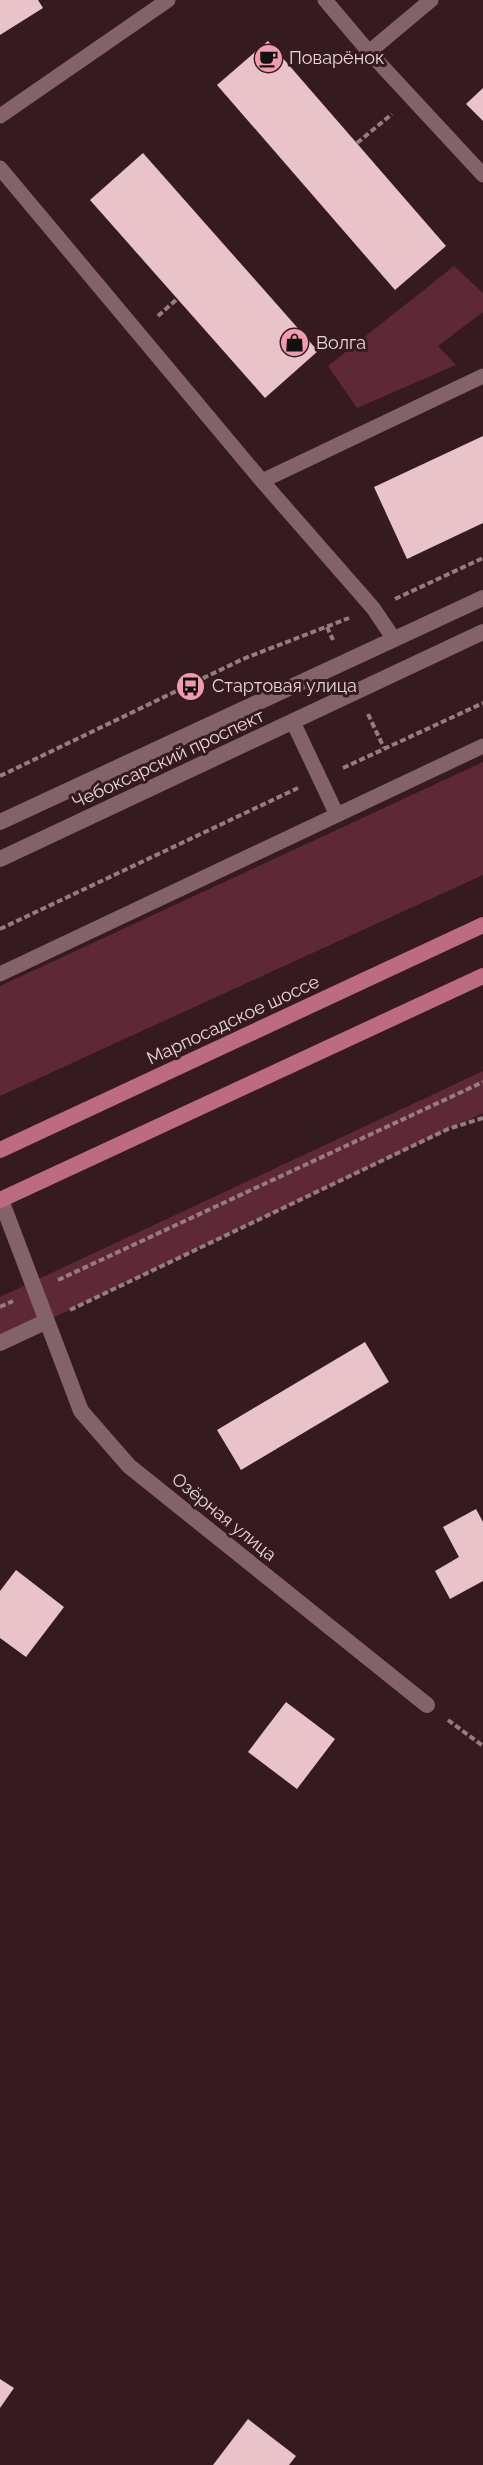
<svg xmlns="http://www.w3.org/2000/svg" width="483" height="2465" viewBox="0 0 483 2465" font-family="Raleway,sans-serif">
<rect width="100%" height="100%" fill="#351a20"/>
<path fill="#5f2837" d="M454,266L483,293V312L438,346L456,365L357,408L328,366Z
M483,762V875L0,1096V986Z
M483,1071V1113L0,1343V1297Z"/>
<path fill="#e9c3ca" d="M0,0H38L43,8L0,35Z
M268,41L446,246L395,290L217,85Z
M483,88V121L466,104Z
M143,153L318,351L265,398L90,200Z
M483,436V523L407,559L374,487Z
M365,1342L389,1382L241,1470L217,1430Z
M476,1509L483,1522V1581L450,1599L435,1571L459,1557L443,1527Z
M16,1570L64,1607L26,1657L0,1638V1591Z
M286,1702L335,1739L297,1789L248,1752Z
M0,2379L14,2388L0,2408Z
M248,2419L296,2456L289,2465H213Z"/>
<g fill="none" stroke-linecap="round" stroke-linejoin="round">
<path stroke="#947d81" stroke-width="4" stroke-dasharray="6 3" stroke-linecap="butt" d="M357,143L392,114
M158,316L177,299
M395,599L483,558
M327,627L333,640
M368,714L384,748
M343,768L483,703
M0,776L243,659L349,618
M0,929L298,788
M58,1280L483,1082
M0,1307L13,1301
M70,1310L448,1129L483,1118
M448,1720L483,1746"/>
<path stroke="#846269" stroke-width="15" d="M325,0L369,52L483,175
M369,52L431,0
M0,116L168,0
M0,168L262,481L373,608L394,639
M262,481L483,376
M293,722L337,815
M0,974L483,746"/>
<path stroke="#846269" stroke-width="16" d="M1,1200L81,1411L129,1466L427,1705
M0,1343L45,1322"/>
<path stroke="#846269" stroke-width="16" d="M0,822L483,598
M0,859L483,632"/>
<path stroke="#bd6c80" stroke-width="16" d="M0,1150L483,925
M0,1200L483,976"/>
</g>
<defs>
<symbol id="cafe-disc" viewBox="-11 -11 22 22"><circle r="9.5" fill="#f29aae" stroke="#351a20"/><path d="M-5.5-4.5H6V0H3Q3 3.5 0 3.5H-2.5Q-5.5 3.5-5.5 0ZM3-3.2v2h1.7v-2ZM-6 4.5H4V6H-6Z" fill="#111"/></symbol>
<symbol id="shop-disc" viewBox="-11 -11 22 22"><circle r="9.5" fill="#f29aae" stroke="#351a20"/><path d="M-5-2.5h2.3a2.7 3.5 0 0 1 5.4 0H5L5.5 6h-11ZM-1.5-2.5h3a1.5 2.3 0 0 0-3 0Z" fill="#111"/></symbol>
<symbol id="bus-disc" viewBox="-11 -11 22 22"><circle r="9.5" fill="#f29aae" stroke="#351a20"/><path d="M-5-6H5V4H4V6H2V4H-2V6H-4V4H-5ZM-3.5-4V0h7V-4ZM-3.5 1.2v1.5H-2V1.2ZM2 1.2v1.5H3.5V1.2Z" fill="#111"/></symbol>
</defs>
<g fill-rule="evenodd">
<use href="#cafe-disc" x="252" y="42" width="33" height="33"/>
<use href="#shop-disc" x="278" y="326" width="33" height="33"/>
<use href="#bus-disc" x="174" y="670" width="33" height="33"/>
</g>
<g text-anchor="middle" stroke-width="6" stroke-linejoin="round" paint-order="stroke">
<g font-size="18" fill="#e9d6d9" stroke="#351a20" text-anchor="start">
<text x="289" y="64">Поварёнок</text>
<text x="316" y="349">Волга</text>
<text x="212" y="692">Стартовая улица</text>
</g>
<g font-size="18" fill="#e9d6d9" stroke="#351a20">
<text transform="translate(168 759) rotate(-25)" y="6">Чебоксарский проспект</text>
<text transform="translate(233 1020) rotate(-25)" y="6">Марпосадское шоссе</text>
<text transform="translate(224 1517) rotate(39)" y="6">Озёрная улица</text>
</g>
</g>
</svg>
